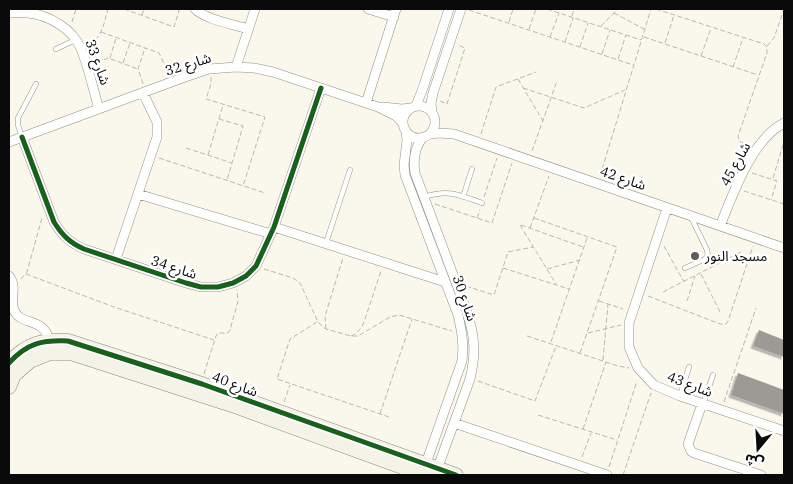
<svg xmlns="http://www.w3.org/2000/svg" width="793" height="484" viewBox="0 0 793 484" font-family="'IBM Plex Serif','Noto Sans Arabic',serif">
<defs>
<filter id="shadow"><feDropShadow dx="-2.5" dy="2.5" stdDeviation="0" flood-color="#0004"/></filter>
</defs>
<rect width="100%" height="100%" fill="#faf8ed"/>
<path fill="#9c9a94" filter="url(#shadow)" d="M759,330L784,340V357L753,346Z
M738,373L784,390V414L731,395Z"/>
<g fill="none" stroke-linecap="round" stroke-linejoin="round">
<defs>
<path id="lane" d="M56,49L75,40
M22,137L18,125V118L36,84
M424,197C448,189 459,195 482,203
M463,197L472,169
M326,243L350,170
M685,268L705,259L708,256L707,250L691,217
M680,396L689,367
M703,404L713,375"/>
<path id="street" d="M195,9C207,20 232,24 248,29
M368,9L394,17
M9,13C15,13 22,12 28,13C49,15 73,29 81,49C89,68 93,89 99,109
M236,67L255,9
M366,103L396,9
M416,106L423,88L449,9
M403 122a16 16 0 1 1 32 0a16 16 0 1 1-32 0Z
M383,107L402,109L411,108
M432,113L431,103L433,93L461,9
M406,131L407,140L404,165L405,175L458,315C462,332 464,344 462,361L424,469
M430,134L438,133L454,134L784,248
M22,137L54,222C62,235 70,243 84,249L186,283L201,287H218L233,283L246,276L256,266L274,227L321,88
M423,137C414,148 413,160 415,173L467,312C475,337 476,354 470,379L435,475
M9,142L185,77L209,69L236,67L254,68L273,72L378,107L396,116L403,123
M138,194L271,234
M667,208L629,323V347L638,368L654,385L680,396L784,431
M720,226C733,194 752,139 784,123
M274,227L445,282
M116,259L157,137V122L143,93
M9,276C18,287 9,299 14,310C20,326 44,317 49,340
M702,404L688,444L691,451L694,453L761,475
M454,423L607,475"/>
<path id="secondary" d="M9,363C27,343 42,340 68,341L202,384L456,475
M9,387L14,375L30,361L50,353H71L232,405L424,475"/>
</defs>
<use href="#lane" stroke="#92918c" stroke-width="5.5"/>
<use href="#street" stroke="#92918c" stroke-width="10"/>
<use href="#secondary" stroke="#898883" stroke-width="15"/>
<path stroke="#b7b7b5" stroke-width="1" stroke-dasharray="5 2.5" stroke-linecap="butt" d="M124,9L174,27L179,11L178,9
M547,9L641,40
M656,9L764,44L767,47V53L738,136L739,141L748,145
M469,10L633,65
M614,13L644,29
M142,15L144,9
M572,16L574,9
M72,22L76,9
M509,22L513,9
M601,26L618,9
M529,29L536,9
M101,32L159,53L169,74
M550,37L559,13
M644,37L758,75
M565,42L573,18
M665,43L674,15
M90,45C103,35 104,23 108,9
M767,46L774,38L784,9
M580,47L588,23
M602,54L610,30
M701,56L711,28
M110,58L116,38
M618,59L626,35
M97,63L108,58L138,69
M123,63L130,43
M733,67L743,38
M211,77V84L206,99L265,117L243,186
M518,79L543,121
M143,84L138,69L145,48
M523,88L584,108L625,90
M440,101L447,104L465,48L458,45
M219,119L243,126L227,180
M481,134L496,87L536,72
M186,148L232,163
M532,151L557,81
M208,155L223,105
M159,158L265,193
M752,173L777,181L771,200
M600,176L651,9
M773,178L784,142
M744,191L784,204
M484,197L497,158
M435,204L492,223L512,163
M477,218L480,210
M534,218L617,247L580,353
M520,225L556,284
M521,225L583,247
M530,228L549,176
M664,246L684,282
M503,268L569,289
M264,269L293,278L300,283L318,322L323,327L326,329L351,336H358L390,317L399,315L452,331
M547,269L580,260
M26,274L114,307L214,340
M701,274L721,314
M21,279L27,272L42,218
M466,286L494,295L508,252L533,247
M663,292L741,252
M648,296L720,324H726L728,321L753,246
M599,301L623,309
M687,301L695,276
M317,322L290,339L277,379L389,417
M326,329L325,316L343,258
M588,333L621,325
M351,336C358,333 361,329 364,322L381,271
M527,336L618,366L629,368
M551,342L587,238
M603,360L608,304
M204,374L216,336L218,333H228L230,330L238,301L237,290
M478,381L535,401L556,346
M284,402L290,385
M724,402L756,308
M380,414L412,319
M538,415L617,440
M583,429L606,362
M582,457L591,433
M609,467L637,381
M623,475L651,393"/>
<use href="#lane" stroke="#fefefc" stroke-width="4.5"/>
<use href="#street" stroke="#fefefc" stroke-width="9"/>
<use href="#secondary" stroke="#f4f3e7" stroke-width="14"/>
<defs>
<path id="cycleway" d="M22,137L54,222C62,235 70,243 84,249L186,283L201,287H218L233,283L246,276L256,266L274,227L321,88
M9,363C27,343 42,340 68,341L202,384L456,475"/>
</defs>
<use href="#cycleway" stroke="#fff" stroke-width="8"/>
<use href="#cycleway" stroke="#1b5e20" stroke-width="5"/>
</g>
<circle fill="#5e5d59" stroke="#fff" stroke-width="2" cx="695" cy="256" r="5"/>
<g text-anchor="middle" stroke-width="5" stroke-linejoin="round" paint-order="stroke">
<g font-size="14" fill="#0a0a0a" stroke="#fff">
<text transform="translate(98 62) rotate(70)" y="5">شارع 33</text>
<text transform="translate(188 64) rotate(-17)" y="5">شارع 32</text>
<text transform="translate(735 164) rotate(-61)" y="5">شارع 45</text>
<text transform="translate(623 178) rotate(19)" y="5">شارع 42</text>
<text transform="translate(174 267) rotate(18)" y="5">شارع 34</text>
<text transform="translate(465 298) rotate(71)" y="5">شارع 30</text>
<text transform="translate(235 384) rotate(20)" y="5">شارع 40</text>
<text transform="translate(690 384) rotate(21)" y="5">شارع 43</text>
</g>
<g font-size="14" fill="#0a0a0a" stroke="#fff" text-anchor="start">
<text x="705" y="261">مسجد النور</text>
</g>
</g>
<rect width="793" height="484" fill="none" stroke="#0a0a0a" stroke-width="20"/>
<g transform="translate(758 449) rotate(198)" stroke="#ffffff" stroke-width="4" paint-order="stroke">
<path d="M0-4L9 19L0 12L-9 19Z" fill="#0a0a0a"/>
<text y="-8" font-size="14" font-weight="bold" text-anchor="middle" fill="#0a0a0a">ش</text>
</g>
</svg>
